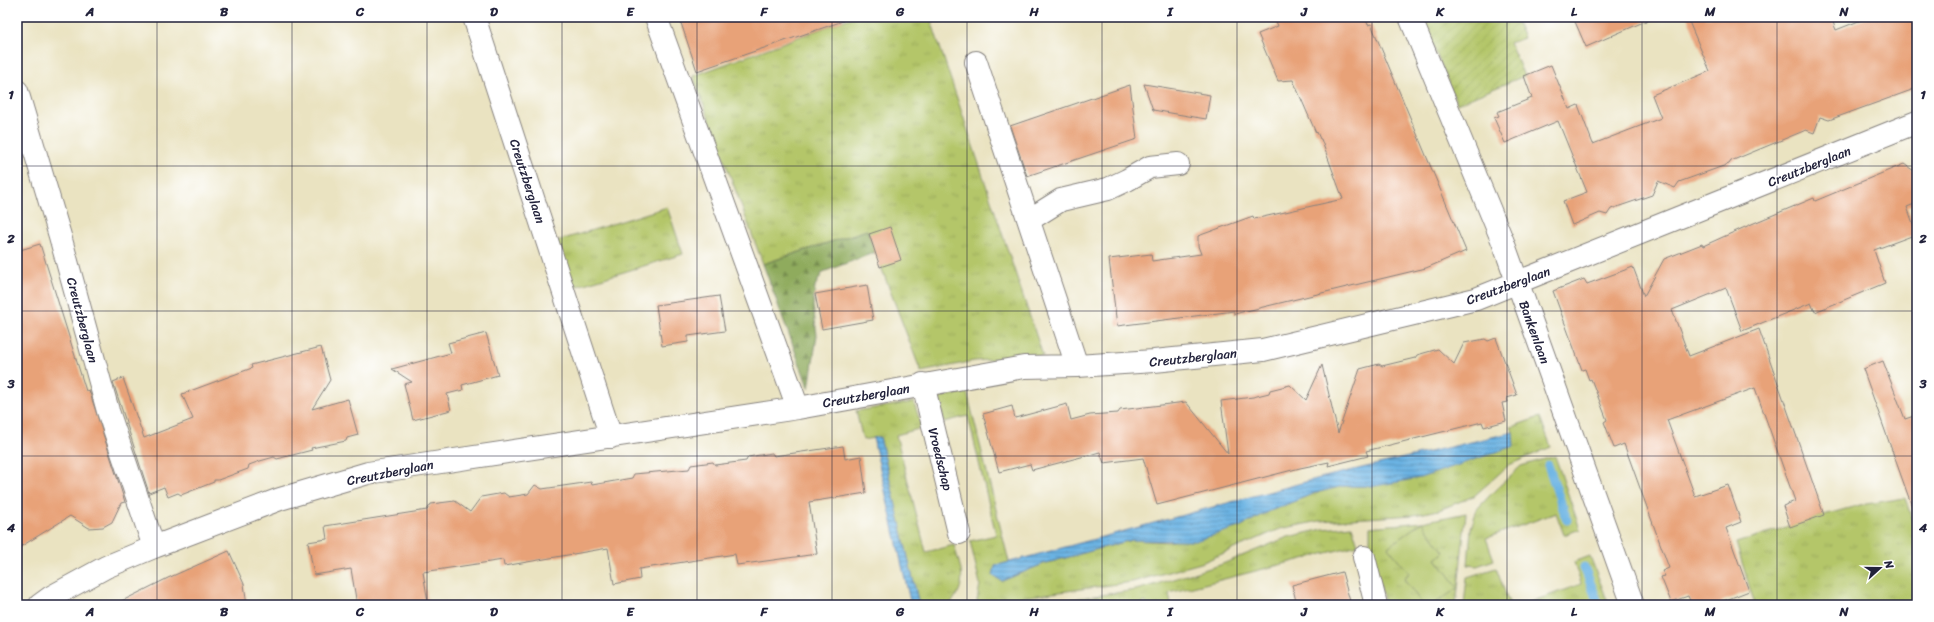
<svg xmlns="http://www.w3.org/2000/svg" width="1934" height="622" viewBox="0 0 1934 622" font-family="Sriracha,sans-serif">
<defs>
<pattern id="grass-tufts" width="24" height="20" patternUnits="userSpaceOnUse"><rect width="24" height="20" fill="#b4c669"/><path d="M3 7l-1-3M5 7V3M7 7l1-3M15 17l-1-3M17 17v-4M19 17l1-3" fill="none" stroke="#9aaa5c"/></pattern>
<pattern id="forest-firs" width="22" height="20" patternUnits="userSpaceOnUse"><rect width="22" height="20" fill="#8fab5d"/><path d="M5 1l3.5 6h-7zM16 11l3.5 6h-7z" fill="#748b4e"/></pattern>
<pattern id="garden-furrows" width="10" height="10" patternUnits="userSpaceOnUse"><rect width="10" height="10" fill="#b4c669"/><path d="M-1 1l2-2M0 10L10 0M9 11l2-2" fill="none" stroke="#9aaa5c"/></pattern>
<pattern id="water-rules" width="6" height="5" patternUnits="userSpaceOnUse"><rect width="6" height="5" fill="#6bb3e3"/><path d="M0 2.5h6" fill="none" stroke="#5891b9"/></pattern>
</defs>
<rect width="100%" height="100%" fill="#fff"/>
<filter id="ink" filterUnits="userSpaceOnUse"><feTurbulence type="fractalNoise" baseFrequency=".025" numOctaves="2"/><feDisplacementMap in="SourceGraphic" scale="8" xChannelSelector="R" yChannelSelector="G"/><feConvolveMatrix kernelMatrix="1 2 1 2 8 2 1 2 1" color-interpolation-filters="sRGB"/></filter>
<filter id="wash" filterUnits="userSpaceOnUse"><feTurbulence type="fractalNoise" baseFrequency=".012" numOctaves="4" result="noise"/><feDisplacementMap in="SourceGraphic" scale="16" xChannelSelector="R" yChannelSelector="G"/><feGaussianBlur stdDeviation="0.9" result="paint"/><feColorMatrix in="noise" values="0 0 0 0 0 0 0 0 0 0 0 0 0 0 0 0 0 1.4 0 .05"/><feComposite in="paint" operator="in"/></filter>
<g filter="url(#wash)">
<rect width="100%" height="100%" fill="#eae3c1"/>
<path fill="url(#grass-tufts)" stroke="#6b7452" d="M853,17H930L1043,356L974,361L921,372L867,230L763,264L693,76Z
M667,207L683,254L571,288L554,242Z
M967,392L1009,562L995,566L1002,581L1043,564L1131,540L1168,542L1239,527L1270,511L1315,493L1343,486H1375L1513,432L1511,427L1540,417L1551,447L1509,465L1474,496L1439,510L1414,515L1320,521L1280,529L1201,563L1132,582L980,603L977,601L980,584L970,541L996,535L968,416L944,422L939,397Z
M914,402L922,428L896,435L926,552L954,545C961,570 969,584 949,605H919L880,437L863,440L856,411Z
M1555,456L1580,529L1564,535L1556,513L1486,538L1494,560L1477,566L1468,565L1471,528L1477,509L1495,490L1521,466Z
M1905,498L1917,536V605H1755L1736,543L1824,515L1860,505Z
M1466,513L1457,598L1454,605H1433L1457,588L1436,559L1444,552L1409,573L1404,579L1423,605H1385L1370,542V527L1422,522Z
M1352,526L1358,545L1169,593L1171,605H1147L1146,602L1135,605H1067L1066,600L1136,590L1220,565L1288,537L1323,529Z
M1590,556L1609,605H1522L1581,584L1574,562Z
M1496,568L1510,605H1464L1467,577Z"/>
<path fill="url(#forest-firs)" stroke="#58664c" d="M867,230L876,252L823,272L815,286L813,306L817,335L809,389L763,264Z"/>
<path fill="#b4c669" stroke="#6b7452" d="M1422,522L1444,552L1436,559L1458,588L1433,605H1423L1404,579L1409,573L1388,547Z"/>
<path fill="url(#garden-furrows)" stroke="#6b7452" d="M1421,17H1515L1524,38L1510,43L1524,76L1457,104Z"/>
<path fill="url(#water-rules)" stroke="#466a8f" d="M1513,432L1514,446L1420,478L1375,486H1343L1315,493L1270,511L1239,527L1195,541L1131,540L1043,564L1002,581L993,576L995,566L1320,478Z
M880,437L919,605H894L910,601L873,438Z"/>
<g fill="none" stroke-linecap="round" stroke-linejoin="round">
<path stroke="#6bb3e3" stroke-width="9" d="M1548,465L1567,520
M1584,567L1599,605"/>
</g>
<g id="blocks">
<path fill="#e8a278" d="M679,17H842L843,21L697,71Z
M1274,17H1365L1368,25L1371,24L1466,251L1426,268L1234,314V311L1117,326L1109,259L1151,254L1152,261L1201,254L1198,246V236L1253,216L1254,219L1343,199L1321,139H1320L1317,132L1316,133L1293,80L1278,81L1258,34L1278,26Z
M1573,17H1655L1586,47Z
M1687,17H1831L1836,30L1869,17H1917V88L1829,120L1820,117L1814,133L1806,130L1731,161L1729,164L1679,182L1675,188L1658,181L1652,195L1611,209L1607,215L1600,213L1572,225L1563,201L1587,192L1558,121L1505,143L1494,118L1499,116L1497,112L1532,98L1524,76L1551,65L1569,109L1578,105L1593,144L1661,118L1652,95L1710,71Z
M1144,84L1210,95L1206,119L1153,110Z
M1130,85L1137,139L1027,176L1010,126Z
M1904,164L1917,173V203L1907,207L1917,234L1874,250L1885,283L1815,312L1811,303L1742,331L1726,288L1672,310L1689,356L1759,329L1824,515L1790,527L1783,506L1795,501L1755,388L1667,420L1695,496L1728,485L1741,522L1726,528L1749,591L1713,605H1692L1688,596L1671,602L1661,577L1665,576L1662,571L1669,568L1624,444L1614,448L1604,422L1607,420L1591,379L1589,380L1585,369L1582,370L1553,291L1584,279L1587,284L1633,267L1644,296L1664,259L1702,244L1703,246L1754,223L1814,198L1815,201Z
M890,227L901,260L880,267L869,234Z
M40,244L86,391L89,390L125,502L121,503L112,522L103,527L89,528L70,516L17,549V251Z
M867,285L873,320L822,329L815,294Z
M719,296L725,331L688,336V342L662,346L656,305Z
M486,333L498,375L462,385L463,390L447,394L451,410L413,420L404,384L412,382L392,369L451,353L448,343Z
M1496,338L1517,395L1507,398L1508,402L1502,403L1506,421L1484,427L1482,422L1366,451L1368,456L1328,466L1329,462L1300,468L1157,505L1143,458L1104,463L1100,452L1032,470L1030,464L999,472L983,414L1012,406L1015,418L1067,404L1071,420L1090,415L1118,413L1120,410L1186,402L1228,454L1221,401L1253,397L1269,393L1270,390L1290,385L1306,400L1322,365L1338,433L1360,369L1379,364L1382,366L1415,358L1417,355L1438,349L1454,364L1464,343L1485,339L1488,341Z
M321,347L330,380L312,409L348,399L358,435L347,438L346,441L311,448L312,450L277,459L274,457L260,461L249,465L248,469L218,480H214V482L181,495L178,493L168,497L164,487L149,493L113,382L123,378L144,438L193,419L182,394L252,368L251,365Z
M1883,361L1905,419L1917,415V512H1914L1863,369Z
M843,446L845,459L861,456L866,493L809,502L817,554L737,565L735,554L639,569L640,579L614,584L608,548L504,566L503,560L423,572L428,602L410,605H357L351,569L314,575L308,542L327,539L325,526L427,510L431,504L455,501L470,512L481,497L504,493L509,497L528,494L535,485L542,489L591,482L592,485L632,478L634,474L689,469L691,465L713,462L715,465L746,461L748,457L772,453L774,456Z
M229,551L244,584L247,605H114L168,578Z
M1342,572L1351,605H1297L1292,585Z"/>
</g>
</g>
<g filter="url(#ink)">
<use href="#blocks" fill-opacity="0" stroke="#86827e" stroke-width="1"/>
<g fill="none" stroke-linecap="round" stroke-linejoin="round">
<defs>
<path id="minor" d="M474,17L611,437
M656,17L798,408
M1410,17L1503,242L1633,605
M976,62L1077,366
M17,91L60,236L108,411L154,547
M1029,220L1061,200L1108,189L1127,180L1150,167L1178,164
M923,384L959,533
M1364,557L1376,605
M40,605L51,597L106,567L154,547L280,499L368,473L798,408L1024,367L1077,366L1154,361L1263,350L1476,299L1917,122"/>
</defs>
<use href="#minor" stroke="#86827e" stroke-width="24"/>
<use href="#minor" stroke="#fff" stroke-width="22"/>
</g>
</g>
<path fill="none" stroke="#22223b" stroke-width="1" stroke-opacity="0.55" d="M157,17V605M292,17V605M427,17V605M562,17V605M697,17V605M832,17V605M967,17V605M1102,17V605M1237,17V605M1372,17V605M1507,17V605M1642,17V605M1777,17V605M17,166H1917M17,311H1917M17,456H1917"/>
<g text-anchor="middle" stroke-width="3.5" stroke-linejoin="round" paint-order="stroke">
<g font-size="13" fill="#22223b" stroke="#fff">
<text transform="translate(1809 166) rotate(-22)" y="5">Creutzberglaan</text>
<text transform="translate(528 181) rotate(72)" y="5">Creutzberglaan</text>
<text transform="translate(1508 285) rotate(-20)" y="5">Creutzberglaan</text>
<text transform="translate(83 320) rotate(75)" y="5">Creutzberglaan</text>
<text transform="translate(1535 332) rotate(70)" y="5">Bankenlaan</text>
<text transform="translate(1193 357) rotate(-6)" y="5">Creutzberglaan</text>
<text transform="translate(866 395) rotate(-10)" y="5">Creutzberglaan</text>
<text transform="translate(941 459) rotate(76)" y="5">Vroedschap</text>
<text transform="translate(390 472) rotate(-11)" y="5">Creutzberglaan</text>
</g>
</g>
<rect width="1934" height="622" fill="none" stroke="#fff" stroke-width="44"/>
<g transform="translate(1880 568) rotate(69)" stroke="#ffffff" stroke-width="3" paint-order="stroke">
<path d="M0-3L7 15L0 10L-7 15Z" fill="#22223b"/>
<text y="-6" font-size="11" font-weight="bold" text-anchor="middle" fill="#22223b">N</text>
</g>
<rect x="22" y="22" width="1890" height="578" fill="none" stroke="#22223b" stroke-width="1.5"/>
<g font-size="13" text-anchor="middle" font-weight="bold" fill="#22223b">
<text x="90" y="16">A</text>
<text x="224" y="16">B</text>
<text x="360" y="16">C</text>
<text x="494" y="16">D</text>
<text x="630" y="16">E</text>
<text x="764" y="16">F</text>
<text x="900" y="16">G</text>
<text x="1034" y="16">H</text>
<text x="1170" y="16">I</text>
<text x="1304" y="16">J</text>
<text x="1440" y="16">K</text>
<text x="1574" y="16">L</text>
<text x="1710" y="16">M</text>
<text x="1844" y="16">N</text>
<text x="11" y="99">1</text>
<text x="1923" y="99">1</text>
<text x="11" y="243">2</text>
<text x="1923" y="243">2</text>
<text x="11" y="388">3</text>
<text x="1923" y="388">3</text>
<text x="11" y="532">4</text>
<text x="1923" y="532">4</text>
<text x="90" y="616">A</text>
<text x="224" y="616">B</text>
<text x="360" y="616">C</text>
<text x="494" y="616">D</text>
<text x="630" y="616">E</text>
<text x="764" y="616">F</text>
<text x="900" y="616">G</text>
<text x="1034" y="616">H</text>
<text x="1170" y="616">I</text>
<text x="1304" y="616">J</text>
<text x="1440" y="616">K</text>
<text x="1574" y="616">L</text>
<text x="1710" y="616">M</text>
<text x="1844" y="616">N</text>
</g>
</svg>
